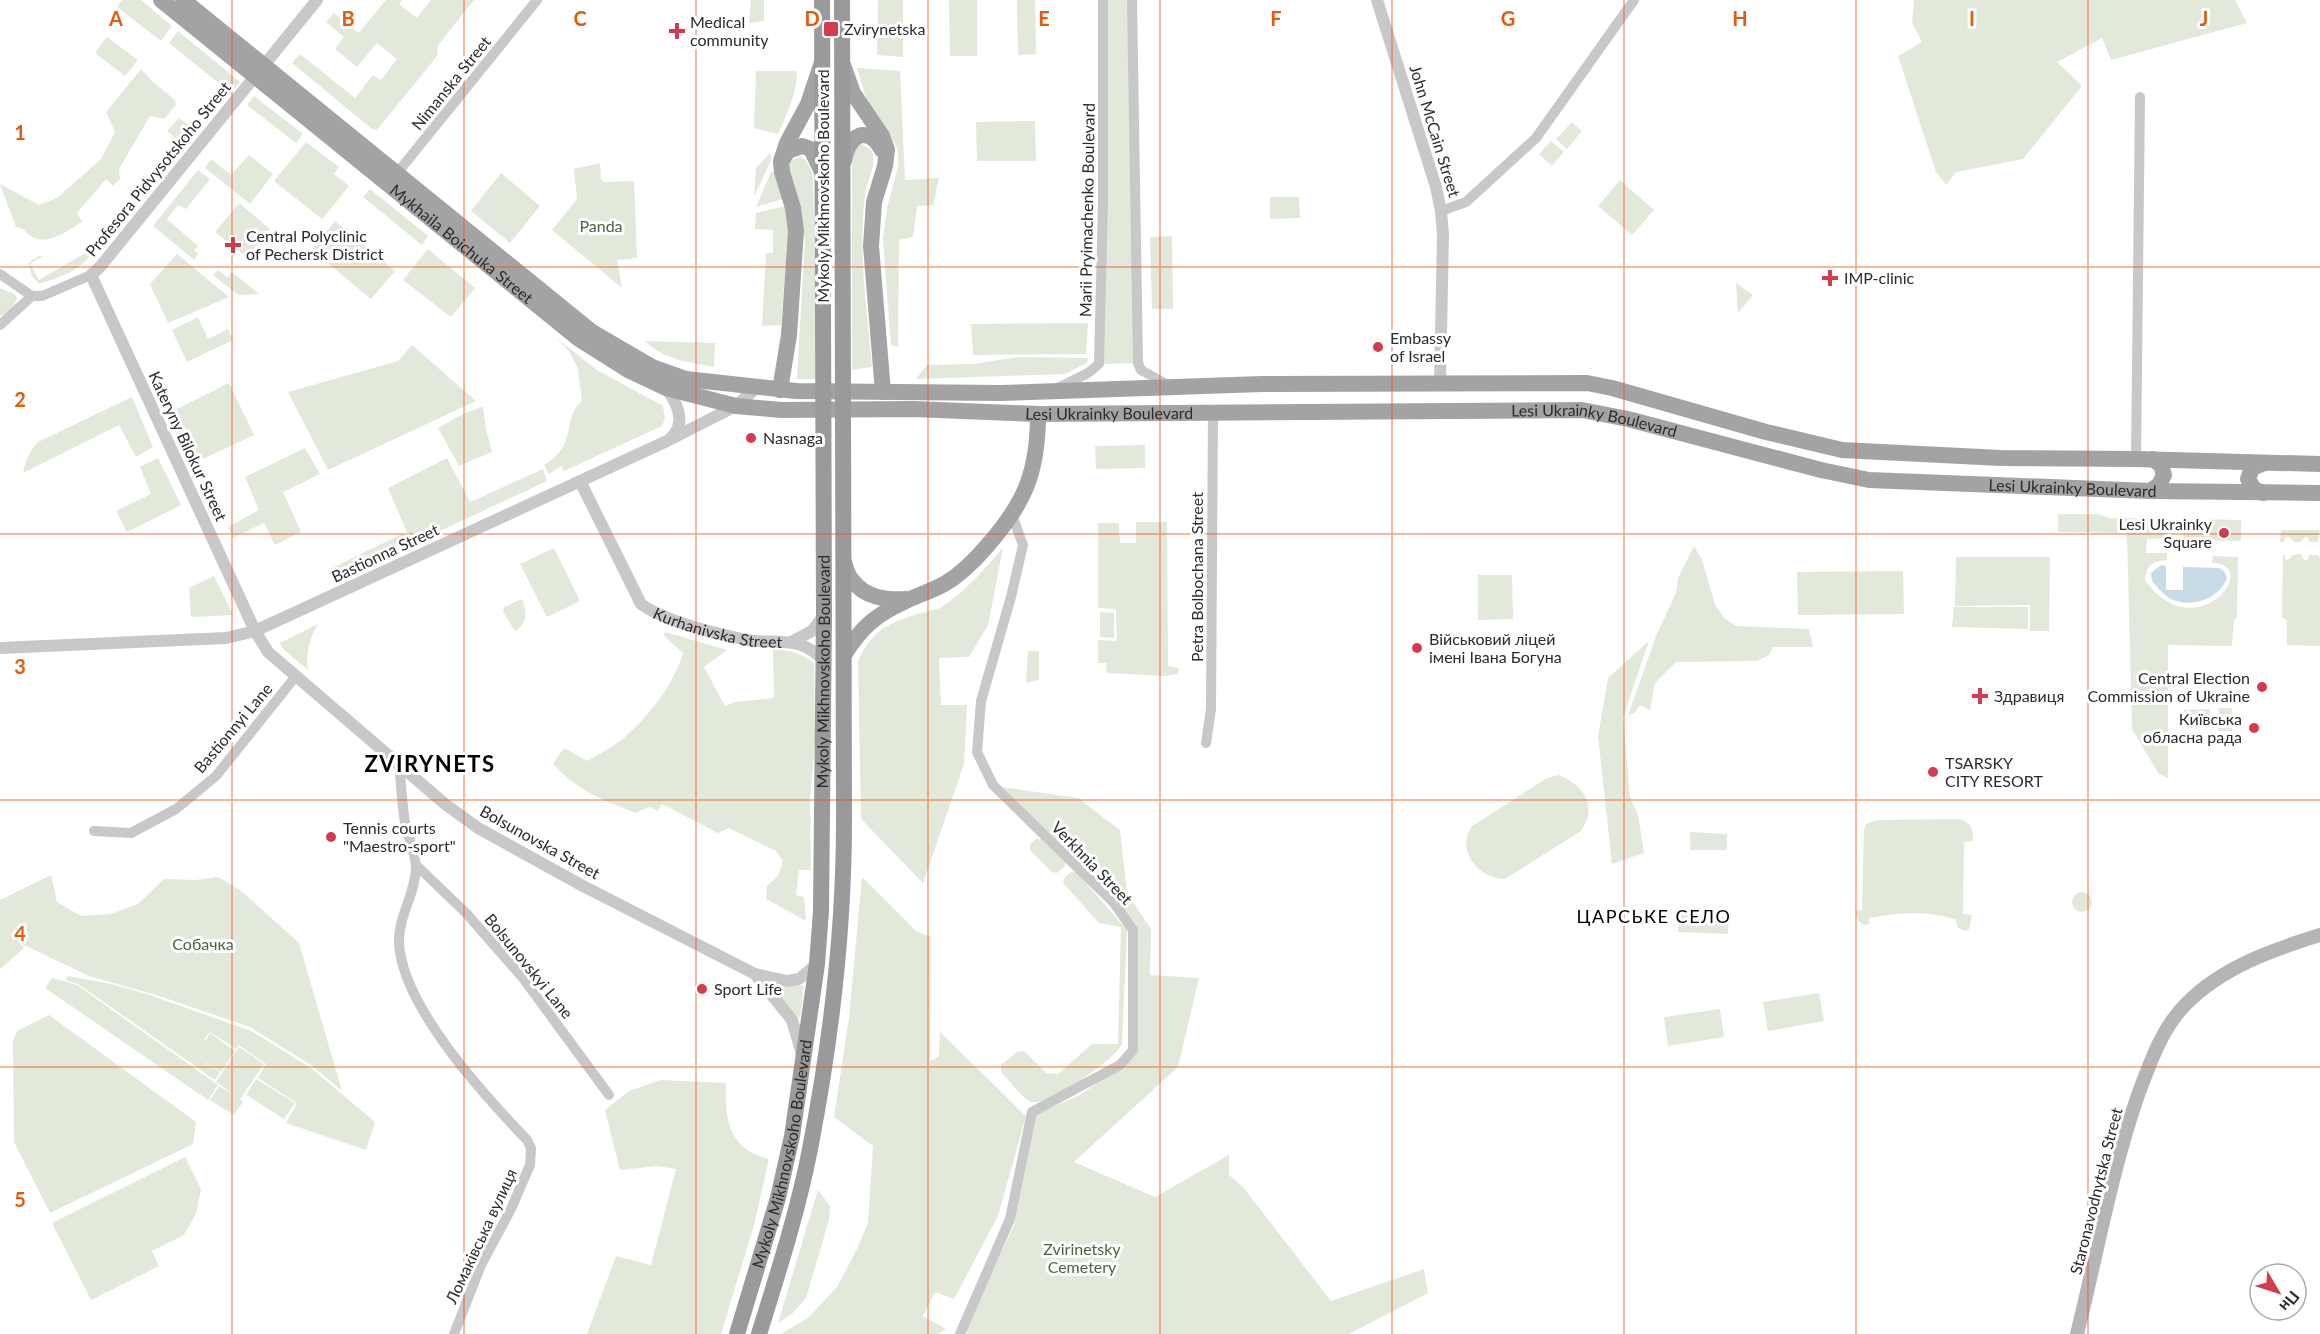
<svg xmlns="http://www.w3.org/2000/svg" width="2320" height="1334" viewBox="0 0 2320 1334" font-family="Lato,sans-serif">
<rect width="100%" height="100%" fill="#fff"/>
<path fill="#e2e8da" d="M122,0H141L172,26L161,41L117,7Z
M386,0H402L399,4L417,18L431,0H474L438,45L437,56L377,130L372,129L292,63L300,54L355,98L373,75L381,80L397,59L377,43L357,67L335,49L344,37L326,22L334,13L359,33Z
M751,0H764V21L749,23Z
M878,0H903V57L877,55Z
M949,0H977V56H950Z
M1017,0H1035L1036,54L1018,55Z
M1103,0H1132L1138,363L1099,364Z
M1914,0H2235L2247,23L2111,60L2102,38L2057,62L2082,86L2023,159L1956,172L1946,185L1936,172L1898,56L1922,42L1912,23Z
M178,31L240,82L231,93L169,43Z
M107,37L138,60L125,76L95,53Z
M857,68L900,71L905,180L939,178L933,205L917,206L913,237L899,240L898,347L891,345L883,239L888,204L898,167V149L867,101Z
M141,69L153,82L175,100L176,105L164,119L150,116L119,169L120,179L113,186L106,179L77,213L82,222C68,230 49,246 32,237C25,233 25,228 16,227L0,184L39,205L57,198L101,159L115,132L106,112Z
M756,71H797C797,94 787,113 778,134L754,128Z
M254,96L303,134L296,143L247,105Z
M179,118L195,130L183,144L167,131Z
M1035,121L1036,161H977L976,122Z
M1572,122L1582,131L1567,149L1556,139Z
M1551,141L1564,152L1552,166L1539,154Z
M306,142L339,167L334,174L349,186L322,219L274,181Z
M862,144L872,151C877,166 867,180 865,195C858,252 867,310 872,367L852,370V150Z
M769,154L771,155V160L754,197L756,168Z
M249,155L273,174L250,204L205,168L211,159L231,175Z
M801,156L806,161L813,174L817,379H797L805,239L787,168L790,161Z
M600,163L601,179L604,182L634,181L637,258L617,260L622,288L552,230L577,199L574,169Z
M198,170L210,179L186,209L178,205L167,219L198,246L194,250L198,254L194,260L153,226Z
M777,171L786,198L756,207L771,172Z
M501,173L540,206L510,243L471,211Z
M1620,180L1654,210L1632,235L1598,206Z
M370,189L428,236L422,245L363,197Z
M1270,197H1299L1300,218L1270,219Z
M239,203L270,229L247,257L215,232Z
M786,206L789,222L781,325L762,326L766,253H773V230L755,229L756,213Z
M335,221L395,271L371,299L312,250Z
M1172,236L1173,309H1152L1150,237Z
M92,249C88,269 55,279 39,284L32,276L28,263L40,255L42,257L30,264L39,280Z
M428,249L475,288L451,317L403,280Z
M177,254L229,297L168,323L150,284Z
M218,270L228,278L232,272L259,294L238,295L213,275Z
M1736,283L1753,295L1738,313Z
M0,288L14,294L17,298C14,307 8,313 0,316Z
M198,317L208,339L228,329L233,340L187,362L172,330Z
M1088,323L1086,354L973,355L971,324Z
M556,338L597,370L663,406L665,419L662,426L564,471L561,466L549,474L544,465C580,443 560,420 582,401L578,368L569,351Z
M645,341L715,343L714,367C689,362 664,360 645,341Z
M412,345L476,401L328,470L288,392L398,361Z
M1019,357L1088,358L1087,363L1065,374L916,379L927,365L973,364Z
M229,383L254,435L194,463L169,413Z
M132,397L153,447L136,457L119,425L23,473C26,460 29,452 38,442Z
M483,406L486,429L492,452L459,466L438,428L459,416Z
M1145,445V468L1096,469L1095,446Z
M305,448L320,474L283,492L301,532L275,545L264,523L233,538L228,527L259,510L245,477Z
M158,458L181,505L127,532L116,511L151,494L140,467Z
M447,458L470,502L543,469L547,481L412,544L388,488Z
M2058,514H2099L2109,518L2168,519V538L2147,539L2146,553H2167V560C2153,561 2146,565 2145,580C2195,651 2264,564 2212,563L2213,556L2238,557L2237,617L2234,620L2232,646L2168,645V778L2159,774L2132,729L2127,533L2058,532Z
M2184,519L2241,520V541L2183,540Z
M1136,522H1167L1168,666L1179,668L1178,674L1163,676L1107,673L1106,663H1098V640L1117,641L1116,609L1098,608V523H1119L1120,543H1136Z
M2281,530H2320L2318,542H2310L2307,537L2304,538L2301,542H2293L2290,537H2286L2284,542H2280Z
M404,533L409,546L334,582L328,570Z
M1694,546L1702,560L1715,604L1724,618L1736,626L1809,629L1813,647H1773L1769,655L1757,661L1676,662L1655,683L1650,710L1640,705L1635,712L1628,716L1656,636L1676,593L1678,578Z
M554,548L580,601L547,617L520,564Z
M1003,548L988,625L969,657L939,658L941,705H967L964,764L923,883L861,819L858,661C873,629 888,623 921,613C928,611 937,610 943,606C966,591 985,568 1003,548Z
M2301,554L2304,560H2308L2309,555H2318L2320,559V646L2287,645V621L2282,617L2283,555H2285V559L2288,560L2293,555Z
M1956,557H2050L2049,631H2030V605L1955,606Z
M1903,571L1904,614L1798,615L1797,572Z
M1478,575H1512L1513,619L1478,620Z
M214,576L233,615L191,617L189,588Z
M522,599C527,611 528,624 515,631L503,612L504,607Z
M1954,607H2028V629L1952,627Z
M1100,612L1114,613V638L1100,637Z
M318,624C309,640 306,652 308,670L283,649L280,643Z
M665,632L727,650L704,667L725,706L735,702L774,698L773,650C788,649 801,654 814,663L815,742L810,798L811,870H799L796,895L804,897L806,921L766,899L767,886L778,876L783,861L776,851L729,828L718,833L662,804L658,811L650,807L635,813C599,798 580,792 553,764L564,748L587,761C600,753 616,746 627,735C650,715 675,682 683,653L664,636Z
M1649,641L1623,717L1630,797L1638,815L1644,853L1612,864L1598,736L1608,678Z
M1028,651H1039V680L1026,683Z
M2219,708H2232V731H2218Z
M2210,709V725L2184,726V710Z
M1559,775C1584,786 1598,805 1581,831L1505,879C1479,879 1455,851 1472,826L1547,778Z
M1002,787L1078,798L1120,830L1127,893L1151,929L1150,975L1199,978L1178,1067L1074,1162L1155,1197L1229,1155V1175L1243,1187L1331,1301L1424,1269L1428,1293L1349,1334H967V1327L1014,1225L1036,1114L1080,1095L1129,1061L1136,928Z
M1959,819C1972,823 1973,829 1973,841L1964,842L1963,914L1972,915L1969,930L1965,931L1957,927L1956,920C1926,910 1900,913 1869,918V924L1865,925L1858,921L1855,911L1862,910L1864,830L1866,824L1877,820Z
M1690,832L1727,834V850H1690Z
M1036,839H1044L1065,861V866L1057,873L1052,872L1030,850V844Z
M1071,872H1076L1127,930L1122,1044C1116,1059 1046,1107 1031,1102C1022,1098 1008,1079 1001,1072V1065L1017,1052L1024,1051L1046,1073L1058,1074L1092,1044H1118L1121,927L1099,923L1063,883L1065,877Z
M51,875L57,902L81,916L110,914L138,904L164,879L195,880L218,877L240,890L299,943L342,1091L311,1065L250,1027L159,996L89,976L22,944L15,936L24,948L0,969V900Z
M862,877L916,931L931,937L930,1060H934L939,1056L940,1032L1026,1116L998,1216L954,1299L935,1292L923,1316L946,1329L938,1334H781L808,1318L837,1287L857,1249L868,1223L873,1146L834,1117L849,1018Z
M2072 902a10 10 0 1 1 20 0a10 10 0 1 1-20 0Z
M1679,915L1729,917L1728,934L1678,932Z
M68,976L111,984L147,994L251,1031L311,1068L375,1122L366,1150L286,1123L297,1103L258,1078L266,1064L239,1045L236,1049L210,1032L204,1039L221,1051L206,1040L210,1033L235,1051L221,1072L187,1048L220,1072L215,1080L78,984L65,980Z
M52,978L77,985L218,1085L208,1100L45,988Z
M768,982L804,986L800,1018L792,1012Z
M1819,993L1824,1021L1768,1031L1763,1002Z
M1720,1009L1724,1037L1668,1046L1664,1017Z
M49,1015L196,1122L193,1144L50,1213L14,1142L13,1040L17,1031Z
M239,1047L264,1064L240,1099L243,1102L234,1115L210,1100L219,1086L237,1097L216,1082Z
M256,1079L295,1103L284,1119L246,1095Z
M661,1080L726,1083C725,1120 728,1149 769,1159L754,1225L721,1334H587L616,1256L651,1265L676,1169L657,1166L620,1170L605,1110L629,1091Z
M185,1157L201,1189L196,1214L184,1235L152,1251L159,1266L91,1300L52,1223Z
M818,1190L830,1206L829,1220L806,1298L793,1313L778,1323Z"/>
<path fill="#c7dce7" d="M2161,565L2166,566V590H2183V567L2219,568L2224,571L2227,578C2219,600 2189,609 2169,598C2162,593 2157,587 2152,581L2151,573Z"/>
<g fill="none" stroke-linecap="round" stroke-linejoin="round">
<path stroke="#c8c8c8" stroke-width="10" d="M1132,0L1138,363L1141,370L1168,385
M394,177L537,0
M1441,211L1466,202L1536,138L1634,0
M0,274L32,296
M0,325L32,296H42L91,275
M1056,389L1088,373L1099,364L1103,201V0
M2136,459L2140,97
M1206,743L1211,709L1213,411
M399,763C401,783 402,803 405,823C408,837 415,852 416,867C416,893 398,916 399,943C402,1006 484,1095 527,1140L531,1148L530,1165L511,1209L481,1265L454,1334
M94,831L131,833L176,809L216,776L296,676
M416,865L466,913L523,978L609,1095
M960,1334L1010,1219L1032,1112L1120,1065L1133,1050V930L1114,903L993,785L977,752L981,701L1011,597L1023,545L1012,515"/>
<g stroke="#c8c8c8" stroke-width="12">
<path d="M317,0L100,267L91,275L255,631L268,652L445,804L478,828L583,886L755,974L787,981L799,979L817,964"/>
<path d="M1377,0L1436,187L1441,211L1443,235L1440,383"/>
<path d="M666,388C677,403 687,422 671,438"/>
<path id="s1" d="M580,481L641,604C664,621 714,633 742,639C774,646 799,633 824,661"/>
<path d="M791,642L812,631L824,615"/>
<path d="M0,648L226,638L255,631L667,441L736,406L756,388"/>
<path d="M755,974L792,1020L802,1054"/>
</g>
<path stroke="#b5b5b5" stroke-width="14" d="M2077,1334C2097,1254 2111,1173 2138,1095C2150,1063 2162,1027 2187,1003C2223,967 2272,950 2320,935"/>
<g stroke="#a3a3a3" stroke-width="16">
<path id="s2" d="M161,0L579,339L628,370L666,388L736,406L781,410L913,409L1038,414L1582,410L1628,419L1821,470L1869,480L2150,491L2320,493"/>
<path d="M183,0L592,332L652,367L686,379L796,391L1001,393L1262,384L1587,383L1612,388L1766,432L1842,450L2001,458L2136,459L2320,464"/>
<path d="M843,65L853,93L882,136L887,150L885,166L874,202L871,246L883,392"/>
<path d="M782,160L788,151L802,146L811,149L823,174"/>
<path d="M844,161C848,135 867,124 882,150"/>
<path d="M780,390L789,335L796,231L793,208L782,172L781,161L787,143L808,104L821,65"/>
<path d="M2150,491L2159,485L2164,475L2161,465L2153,459"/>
<path d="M2263,493L2254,489L2248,479L2252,468L2264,463"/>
<path d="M844,562C846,568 848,576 852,580C865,598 886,600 906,599"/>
<path d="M844,655C862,626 877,614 908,600C921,594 934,590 946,583C961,574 975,560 987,546C1025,503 1038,472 1038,414"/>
</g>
<g stroke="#9a9a9a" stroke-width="16">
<path id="s3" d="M737,1334L778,1198L792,1136L817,964L821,911L824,615L822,0"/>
<path d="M759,1334C778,1273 798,1211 810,1149C831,1041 844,931 844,821L842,0"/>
</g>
</g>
<path fill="none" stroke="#e8590c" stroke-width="1.5" stroke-opacity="0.55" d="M232,0V1334M464,0V1334M696,0V1334M928,0V1334M1160,0V1334M1392,0V1334M1624,0V1334M1856,0V1334M2088,0V1334M0,267H2320M0,534H2320M0,800H2320M0,1067H2320"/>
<g fill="#d53b4e" stroke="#fff" stroke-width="2">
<rect x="823" y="21" width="16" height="16" rx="3"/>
<path d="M674 22h6v6h6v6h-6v6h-6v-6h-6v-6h6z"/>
<path d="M230 236h6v6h6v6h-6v6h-6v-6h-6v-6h6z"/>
<path d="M1827 269h6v6h6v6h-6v6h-6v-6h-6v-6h6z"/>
<circle cx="1378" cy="347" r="6"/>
<circle cx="751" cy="438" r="6"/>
<circle cx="2224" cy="533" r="6"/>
<circle cx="1417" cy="648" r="6"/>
<circle cx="2262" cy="687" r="6"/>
<path d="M1977 687h6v6h6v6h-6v6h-6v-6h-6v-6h6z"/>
<circle cx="2254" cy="728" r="6"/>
<circle cx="1933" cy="772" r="6"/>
<circle cx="331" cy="837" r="6"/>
<circle cx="702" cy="989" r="6"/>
</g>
<g text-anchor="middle" stroke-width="6" stroke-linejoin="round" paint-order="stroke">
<g font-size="16" fill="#2b2b2b" stroke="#fff" text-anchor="start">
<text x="690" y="28">Medical<tspan x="690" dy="18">community</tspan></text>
<text x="844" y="35">Zvirynetska</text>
<text x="246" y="242">Central Polyclinic<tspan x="246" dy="18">of Pechersk District</tspan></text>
<text x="1844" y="284">IMP-clinic</text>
<text x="1390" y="344">Embassy<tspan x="1390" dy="18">of Israel</tspan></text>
<text x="763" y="444">Nasnaga</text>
<text x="2212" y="530" text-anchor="end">Lesi Ukrainky<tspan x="2212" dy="18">Square</tspan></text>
<text x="1429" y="645">Військовий ліцей<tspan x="1429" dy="18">імені Івана Богуна</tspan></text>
<text x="2250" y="684" text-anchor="end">Central Election<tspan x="2250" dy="18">Commission of Ukraine</tspan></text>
<text x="1994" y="702">Здравиця</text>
<text x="2242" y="725" text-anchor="end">Київська<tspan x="2242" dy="18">обласна рада</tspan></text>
<text x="1945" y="769">TSARSKY<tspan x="1945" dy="18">CITY RESORT</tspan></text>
<text x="343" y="834">Tennis courts<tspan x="343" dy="18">"Maestro-sport"</tspan></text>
<text x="714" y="995">Sport Life</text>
</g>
<g font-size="16" fill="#2b2b2b" stroke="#fff">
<text transform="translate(451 83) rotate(-51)" y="6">Nimanska Street</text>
<text transform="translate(1435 131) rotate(73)" y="6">John McCain Street</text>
<text transform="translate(158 169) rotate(-51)" y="6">Profesora Pidvysotskoho Street</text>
<text transform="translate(823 186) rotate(-90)" y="6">Mykoly Mikhnovskoho Boulevard</text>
<text transform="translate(1087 210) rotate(-89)" y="6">Marii Pryimachenko Boulevard</text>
<text dy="6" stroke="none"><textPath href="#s2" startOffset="387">Mykhaila Boichuka Street</textPath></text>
<text dy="6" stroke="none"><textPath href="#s2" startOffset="1084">Lesi Ukrainky Boulevard</textPath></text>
<text dy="6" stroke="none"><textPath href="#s2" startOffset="1570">Lesi Ukrainky Boulevard</textPath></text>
<text transform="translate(188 446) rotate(65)" y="6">Kateryny Bilokur Street</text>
<text dy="6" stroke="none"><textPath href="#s2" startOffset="2056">Lesi Ukrainky Boulevard</textPath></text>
<text transform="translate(385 553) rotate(-25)" y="6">Bastionna Street</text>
<text transform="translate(1197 577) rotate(-90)" y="6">Petra Bolbochana Street</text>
<text dy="6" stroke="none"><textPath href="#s1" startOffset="219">Kurhanivska Street</textPath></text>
<text dy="6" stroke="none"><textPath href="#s3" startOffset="672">Mykoly Mikhnovskoho Boulevard</textPath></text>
<text transform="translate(233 728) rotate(-50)" y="6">Bastionnyi Lane</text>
<text transform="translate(540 842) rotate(29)" y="6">Bolsunovska Street</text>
<text transform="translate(1092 863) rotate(46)" y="6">Verkhnia Street</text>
<text transform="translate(529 966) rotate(51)" y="6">Bolsunovskyi Lane</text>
<text dy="6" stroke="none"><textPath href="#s3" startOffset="186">Mykoly Mikhnovskoho Boulevard</textPath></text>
<text transform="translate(2096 1191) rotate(-76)" y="6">Staronavodnytska Street</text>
<text transform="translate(481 1236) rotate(-65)" y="6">Ломаківська вулиця</text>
</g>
<g font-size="16" fill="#50623d" stroke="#fff">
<text x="601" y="232">Panda</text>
<text x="203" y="950">Собачка</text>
<text x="1082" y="1255">Zvirinetsky<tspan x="1082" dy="18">Cemetery</tspan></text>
</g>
<g font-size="18" letter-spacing="1.5" fill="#000" stroke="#fff">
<text x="1654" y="923">ЦАРСЬКЕ СЕЛО</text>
</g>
<g font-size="22" font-weight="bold" letter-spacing="1.5" fill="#000" stroke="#fff">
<text x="430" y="772">ZVIRYNETS</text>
</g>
</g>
<g font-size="20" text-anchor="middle" font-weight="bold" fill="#e8590c" stroke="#fff" stroke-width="6" stroke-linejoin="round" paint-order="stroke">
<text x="116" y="26">A</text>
<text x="348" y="26">B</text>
<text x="580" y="26">C</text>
<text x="812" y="26">D</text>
<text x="1044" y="26">E</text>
<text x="1276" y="26">F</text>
<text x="1508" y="26">G</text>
<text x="1740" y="26">H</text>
<text x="1972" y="26">I</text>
<text x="2204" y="26">J</text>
<text x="20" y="140">1</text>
<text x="20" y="407">2</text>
<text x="20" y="674">3</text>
<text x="20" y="941">4</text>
<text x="20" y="1207">5</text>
</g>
<g transform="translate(2278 1292) rotate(129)"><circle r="28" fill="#ffffff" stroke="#aaaaaa" stroke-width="1.5"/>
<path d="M0-4.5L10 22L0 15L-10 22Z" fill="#d53b4e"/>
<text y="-9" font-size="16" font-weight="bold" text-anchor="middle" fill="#2b2b2b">Пн</text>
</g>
</svg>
